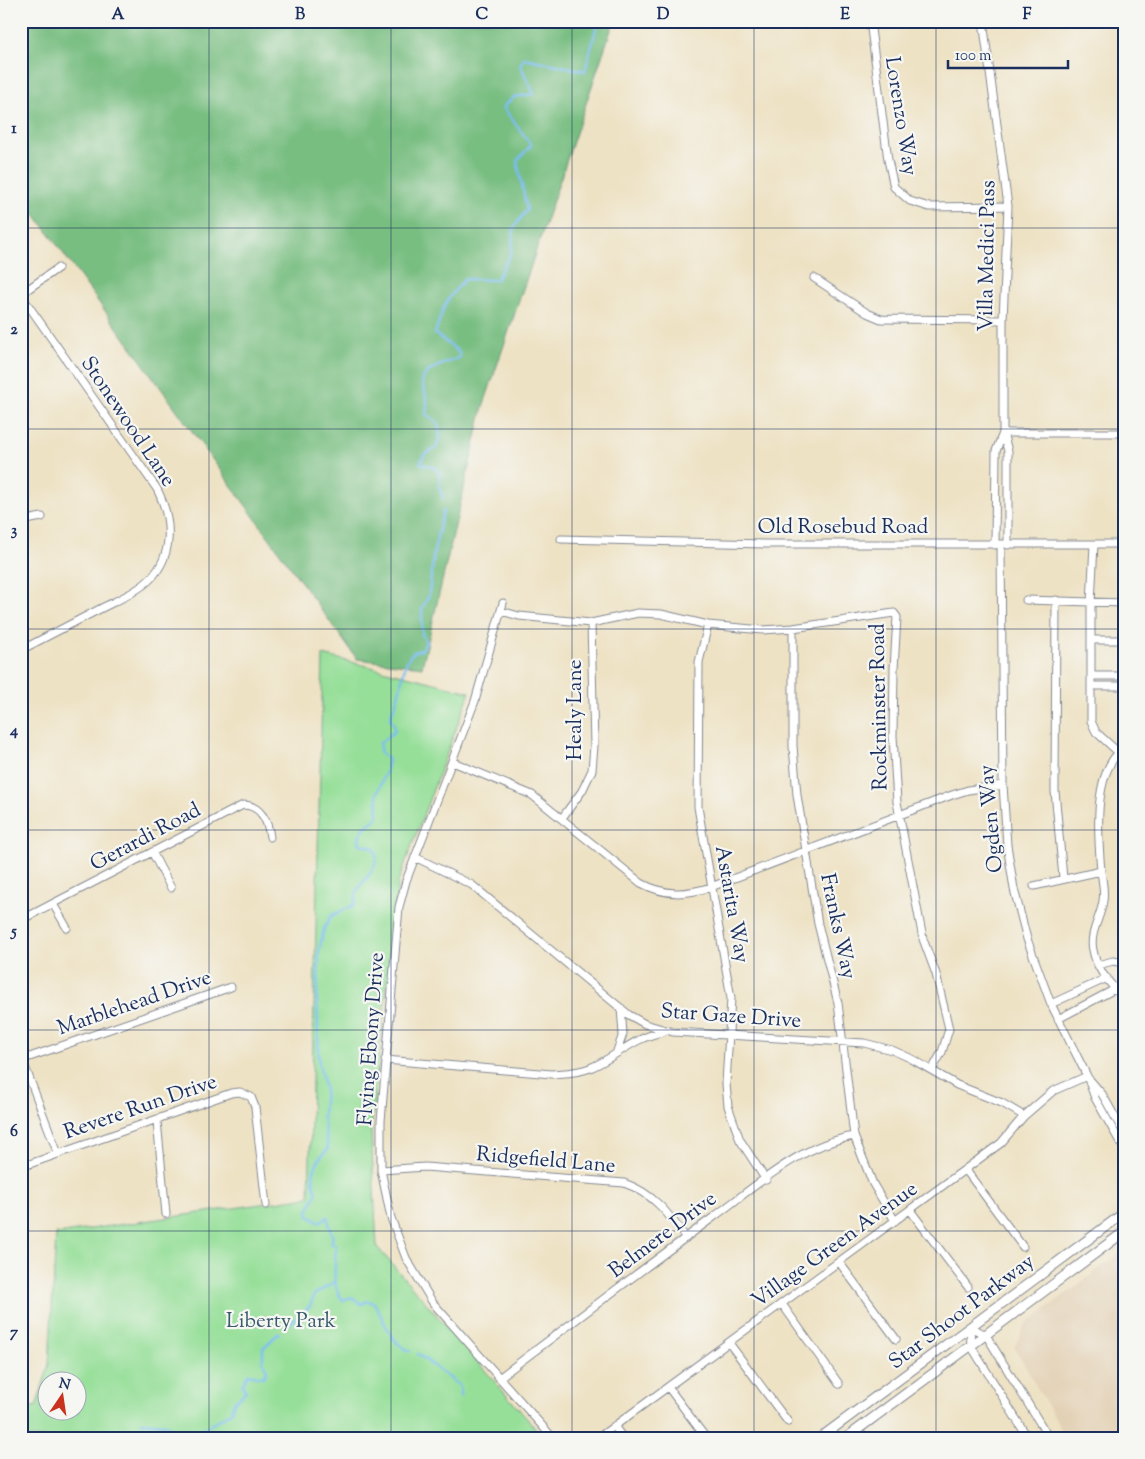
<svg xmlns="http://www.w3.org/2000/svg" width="1145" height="1459" viewBox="0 0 1145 1459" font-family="'Sorts Mill Goudy',serif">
<rect width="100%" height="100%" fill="#f6f6f2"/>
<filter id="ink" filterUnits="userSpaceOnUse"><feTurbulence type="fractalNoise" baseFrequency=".02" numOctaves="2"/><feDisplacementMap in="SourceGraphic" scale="10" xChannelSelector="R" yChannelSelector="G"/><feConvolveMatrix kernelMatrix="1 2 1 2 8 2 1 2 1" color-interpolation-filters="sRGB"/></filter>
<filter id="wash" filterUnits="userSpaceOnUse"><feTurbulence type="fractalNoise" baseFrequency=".0096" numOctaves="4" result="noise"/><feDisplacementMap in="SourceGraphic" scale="20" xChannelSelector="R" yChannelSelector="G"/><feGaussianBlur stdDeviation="1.12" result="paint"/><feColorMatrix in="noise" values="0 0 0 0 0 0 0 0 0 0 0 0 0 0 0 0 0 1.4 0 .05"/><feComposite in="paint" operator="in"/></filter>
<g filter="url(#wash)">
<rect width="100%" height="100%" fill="#eee2c4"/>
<path fill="#e3d1b6" d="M1124,1250V1438H1066L1014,1347L1025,1325Z"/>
<path fill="#96df99" stroke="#58877c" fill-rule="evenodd" d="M323,655L470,692L398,882L371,1131L377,1247L544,1438H21V1406L36,1407L49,1364L56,1234L309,1197ZM48,1382H78V1412H48Z"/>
<path fill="#78be81" stroke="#4a7670" d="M21,21H614L483,407L422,667L357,659L21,195Z"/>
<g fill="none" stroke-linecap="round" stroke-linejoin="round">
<path stroke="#7bbdf1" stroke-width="2.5" d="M443,498L439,487L440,473L433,467L420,463L424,455L436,448L440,435L438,423L426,414C428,403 427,397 423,387C417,369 449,363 460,357L458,351L435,334C443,307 445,300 465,279L496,280L511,253L514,227L527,210L517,161L531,145L503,107L514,97L534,94L520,65L524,58L585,71L598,21
M289,1324L310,1306L314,1295L336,1281
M410,1351C389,1343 385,1320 374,1303L368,1301L361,1304C353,1298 354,1295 343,1300C330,1287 336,1263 336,1245L331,1243L333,1237C329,1230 330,1224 327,1217L319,1222L309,1216L308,1211L317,1192C308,1177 316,1160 328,1149L323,1117L325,1090L319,1064L317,998L319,950L324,929L331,916L354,905C355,900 356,893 358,889C366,876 382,867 374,848L360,844C356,829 369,826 378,816L377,793L386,772L388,759L380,752V743L395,731L394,724L390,719C392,710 397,702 399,693C403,680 404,649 422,650L426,642L422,634V609L429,595L434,551L443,511
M418,1354L460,1386L461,1396
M141,1422L165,1424L186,1436
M185,1438L192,1432L207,1427L231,1412L234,1402L246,1391L242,1386L248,1374L263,1377L267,1371L263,1362V1348L279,1333"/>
</g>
</g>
<g filter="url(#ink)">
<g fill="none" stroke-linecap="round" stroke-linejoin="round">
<defs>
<path id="minor" d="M870,21L888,160L894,187L910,201L929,207L1008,206
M983,21L1008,206L1003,320V433H1124
M814,278L867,313L881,319L1003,320
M21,294L58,268
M21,295L157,489C175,525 174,567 136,590C124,598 109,604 96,611C71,624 46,637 21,650
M21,521L42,517
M561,539L765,544H1124
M1094,544L1091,603V721L1096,732L1118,752
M995,545L996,451L1003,433L1008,451V545
M1001,545L1003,785L1007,845L1014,889L1027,939L1051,1004L1087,1076L1095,1098L1124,1149
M1026,600L1124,603
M1056,600L1055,791L1063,878
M503,603L475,701L406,881L399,907L381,1121V1170L391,1218L406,1258L433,1303L553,1438
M501,611L519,616L591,623L638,613L661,614L708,625L763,630L793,628L894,613L897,617L894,669L893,736L897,802L923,939L936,974L949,1029L942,1052L932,1070
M708,625L699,662L698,807L731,998L726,1084L728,1106L740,1140L766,1180
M793,628V746L797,795L818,924L838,1003L854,1136L873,1184L895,1221
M1092,640H1124
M1092,676H1124
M1092,686H1124
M1124,748C1092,771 1098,836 1101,871C1102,881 1105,891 1103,901C1101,917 1089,933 1093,950C1096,968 1110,985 1124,997
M453,762L532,795L641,883C665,896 686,895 711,887L952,795L968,790L1003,785
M562,818L582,791L592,770L594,746L591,623
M152,852L171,888
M415,857L472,885L629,1015L645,1024L673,1032L864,1043L892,1050L910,1058L957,1085L1002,1103L1024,1116
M1034,886L1101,871
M53,904L67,928
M21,920L243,805C261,805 268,822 270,837
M1098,965L1113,961L1124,963
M1051,1004L1107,978
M1058,1019L1115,989
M617,1051L623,1034L621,1008
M21,1056L58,1154
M21,1060L231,987
M385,1060L552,1074C565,1073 578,1073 590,1068C616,1057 634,1037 663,1032
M1090,1080L1102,1094L1124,1133
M157,1121L166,1214
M21,1167L231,1093L240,1092L251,1097L255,1107L266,1205
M965,1169L1023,1247
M381,1170L425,1167L624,1183C653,1193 668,1213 686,1238
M910,1210L968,1287
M839,1262L896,1339
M782,1304L839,1384
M970,1327L986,1335L1049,1438
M970,1327L971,1346L1028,1438
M729,1343L788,1422
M499,1378C569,1325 640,1271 711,1219C755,1187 799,1145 854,1136
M668,1387L706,1438
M614,1426L623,1438
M598,1438L1001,1143L1024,1116L1053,1091L1087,1076"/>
<path id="tertiary" d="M820,1438L1124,1213
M846,1438L1124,1232"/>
</defs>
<use href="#minor" stroke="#848891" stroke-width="9"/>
<use href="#tertiary" stroke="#848891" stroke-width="11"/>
<use href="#minor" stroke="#fff" stroke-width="7"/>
<use href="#tertiary" stroke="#fff" stroke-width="9"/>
</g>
</g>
<path fill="none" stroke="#1b2f5e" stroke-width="1" stroke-opacity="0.55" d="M209,21V1438M391,21V1438M572,21V1438M754,21V1438M936,21V1438M21,228H1124M21,429H1124M21,629H1124M21,830H1124M21,1030H1124M21,1231H1124"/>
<g text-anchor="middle" stroke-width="4.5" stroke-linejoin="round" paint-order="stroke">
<g font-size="21" fill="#1b2f5e" stroke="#f6f6f2">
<text transform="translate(902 116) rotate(81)" y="7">Lorenzo Way</text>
<text transform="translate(986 256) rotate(-89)" y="7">Villa Medici Pass</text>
<text transform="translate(129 421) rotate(56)" y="7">Stonewood Lane</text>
<text x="843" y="533">Old Rosebud Road</text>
<text transform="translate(878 707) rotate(-91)" y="7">Rockminster Road</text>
<text transform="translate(574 710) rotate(-90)" y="7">Healy Lane</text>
<text transform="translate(990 819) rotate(-95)" y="7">Ogden Way</text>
<text transform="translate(145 836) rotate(-28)" y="7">Gerardi Road</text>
<text transform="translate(733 904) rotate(80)" y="7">Astarita Way</text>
<text transform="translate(839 926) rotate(78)" y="7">Franks Way</text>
<text transform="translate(134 1002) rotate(-19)" y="7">Marblehead Drive</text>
<text transform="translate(731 1015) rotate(4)" y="7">Star Gaze Drive</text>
<text transform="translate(370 1039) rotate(-86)" y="7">Flying Ebony Drive</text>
<text transform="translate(140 1106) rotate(-19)" y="7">Revere Run Drive</text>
<text transform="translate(546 1159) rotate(5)" y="7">Ridgefield Lane</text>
<text transform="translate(662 1234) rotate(-37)" y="7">Belmere Drive</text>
<text transform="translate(834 1244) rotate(-36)" y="7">Village Green Avenue</text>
<text transform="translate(961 1311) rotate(-37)" y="7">Star Shoot Parkway</text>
</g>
<g font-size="21" fill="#3a5b6d" stroke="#f6f6f2">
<text x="281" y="1327">Liberty Park</text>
</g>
</g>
<rect width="1145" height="1459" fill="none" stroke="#f6f6f2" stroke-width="55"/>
<g transform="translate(62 1396) rotate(13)"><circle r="24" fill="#f6f6f2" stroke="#9ea6b7"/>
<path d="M0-4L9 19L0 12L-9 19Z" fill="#c8321e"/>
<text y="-8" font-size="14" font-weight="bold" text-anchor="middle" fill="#1b2f5e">N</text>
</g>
<path d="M948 60v8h120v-8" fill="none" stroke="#1b2f5e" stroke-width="2.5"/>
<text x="955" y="60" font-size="15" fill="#1b2f5e" stroke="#f6f6f2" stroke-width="4" paint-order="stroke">100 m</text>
<rect x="28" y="28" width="1090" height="1404" fill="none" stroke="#1b2f5e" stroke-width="2"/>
<g font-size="16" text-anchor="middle" font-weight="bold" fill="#1b2f5e">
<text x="118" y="19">A</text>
<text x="300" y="19">B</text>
<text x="482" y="19">C</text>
<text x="663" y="19">D</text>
<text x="845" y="19">E</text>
<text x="1027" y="19">F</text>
<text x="14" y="133">1</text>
<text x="14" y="334">2</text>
<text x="14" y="535">3</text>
<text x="14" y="735">4</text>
<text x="14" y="936">5</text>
<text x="14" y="1136">6</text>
<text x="14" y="1337">7</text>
</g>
</svg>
